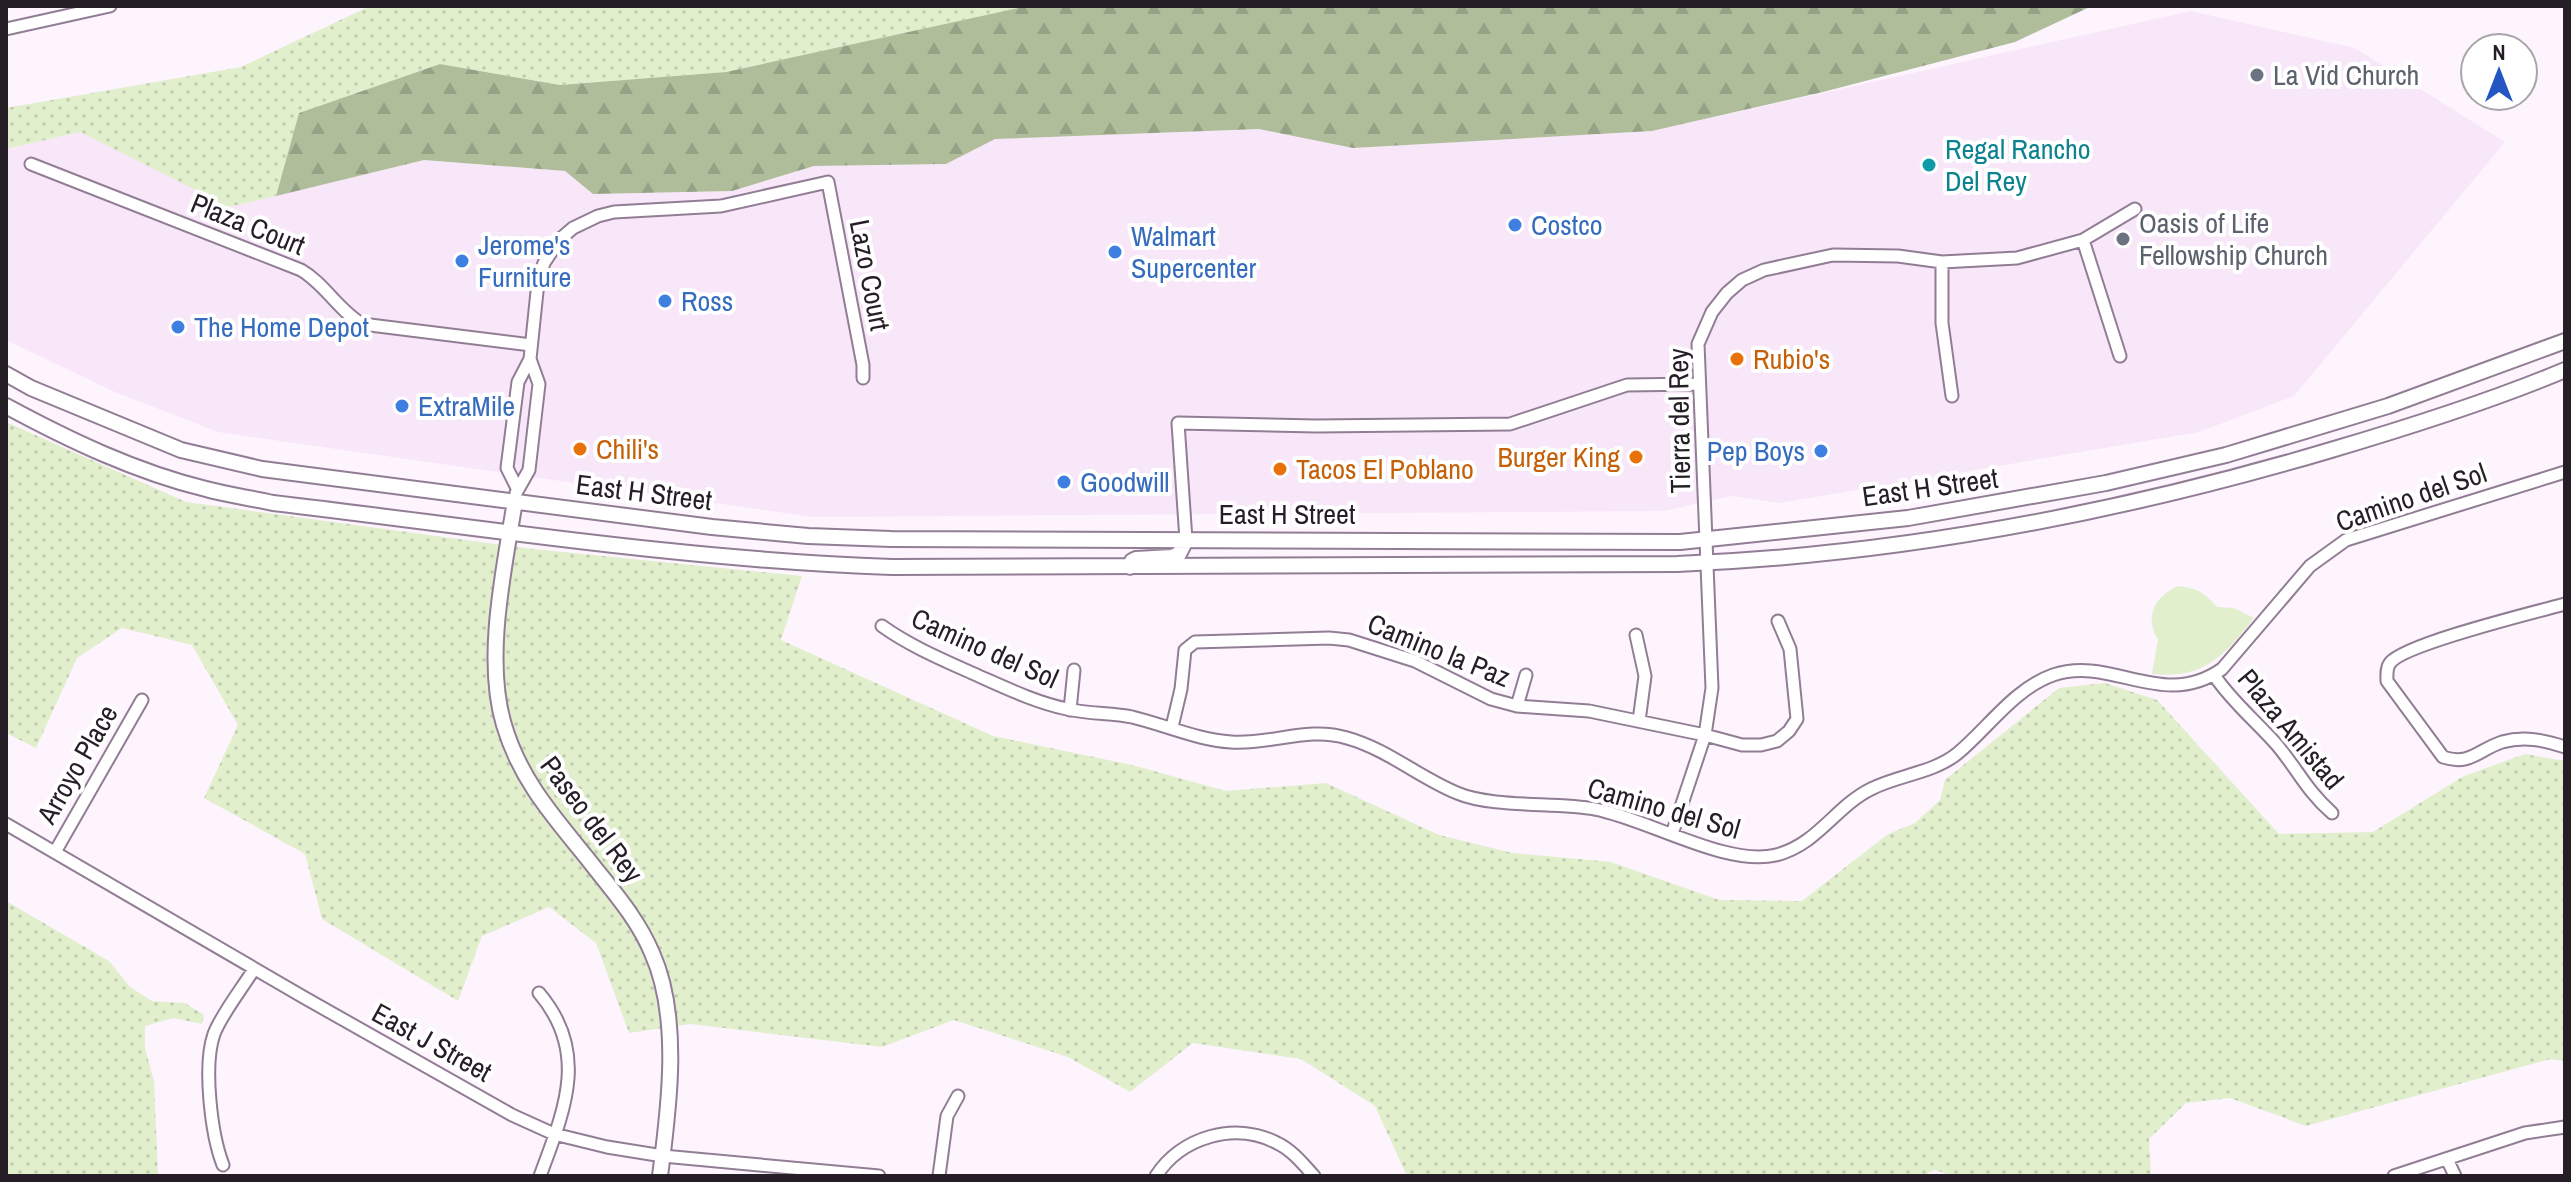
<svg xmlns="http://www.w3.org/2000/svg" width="2571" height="1182" viewBox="0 0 2571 1182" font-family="'Archivo Narrow',sans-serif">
<defs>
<pattern id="grass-dots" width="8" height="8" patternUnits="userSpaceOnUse" patternTransform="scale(2)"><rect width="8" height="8" fill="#e1efcd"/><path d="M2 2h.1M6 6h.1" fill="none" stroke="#c1ccb0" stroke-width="1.8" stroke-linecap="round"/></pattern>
<pattern id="forest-firs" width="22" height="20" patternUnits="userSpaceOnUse" patternTransform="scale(2)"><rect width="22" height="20" fill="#afbd9b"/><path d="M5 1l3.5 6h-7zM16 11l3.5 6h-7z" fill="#96a286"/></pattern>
</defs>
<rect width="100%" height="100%" fill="#fdf4fe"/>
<path fill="#f8e7f9" d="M2191,11L2355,48L2505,142L2294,396L2199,432L1780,503L1731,496L1664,511L813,517L218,432L115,392L6,340V149L80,132L229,207L424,160L565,171L593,194L732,191L814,166L946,164L994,139L1259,129L1353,148L1652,131Z"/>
<path fill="url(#grass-dots)" d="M370,6H1027L726,72L560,85L440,64L299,113L276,196L229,207L80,132L6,149V108L241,67Z
M6,422L186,502L533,549L802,576L781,640L993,736L1132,765L1226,791L1326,783L1439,835L1513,853L1611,862L1719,900L1802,901L1888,834L1915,823L1940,800L1945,780L2059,688L2105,683L2157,700L2279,834L2373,832L2464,776L2525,754L2565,761V1061L2550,1059L2306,1126L2230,1098L2186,1103L2149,1139L2151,1176H1953L1935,1170L1922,1176H1407L1375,1106L1301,1059L1193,1043L1130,1092L1068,1057L954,1020L882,1047L690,1024L629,1033L596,943L549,907L482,936L458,1001L322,919L305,854L204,798L238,725L192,645L122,628L77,658L36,748L6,733Z
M6,901L109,961L130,987L152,1001L185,1003L204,1015L202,1024L173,1018L145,1026V1048L154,1081L158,1176H6Z"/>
<path fill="url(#forest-firs)" d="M1027,6H2092L2015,42L1823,92L1652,131L1353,148L1259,129L995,139L946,164L814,166L732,191L593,194L565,171L424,160L276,196L299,113L440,64L560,85L726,72Z"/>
<path fill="#e1efcd" d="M2178,586C2197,588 2205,593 2217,607L2234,608L2254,618C2224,656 2205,679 2152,674L2158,639C2144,617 2155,596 2178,586Z"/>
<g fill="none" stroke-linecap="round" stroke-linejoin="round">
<defs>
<path id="minor" d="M6,29L110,6
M31,164L301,270C325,284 338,310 362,324L531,345
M2083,240L2120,356
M1942,262V323L1952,396
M517,488L507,468L518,382L530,359L538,282L544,263L559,240L573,228L598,216L614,212L721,206L828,182L863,365V378
M516,493L529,470L539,384L530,359
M1186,540L1178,423L1316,426L1510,424L1627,385L1698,384
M2565,604C2536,612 2404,644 2390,663C2386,668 2387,675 2387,681L2443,757C2470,766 2478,750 2502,742C2524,736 2544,740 2565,747
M882,626C910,646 941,659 972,673C1004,687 1034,702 1067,709C1089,714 1111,713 1132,717C1165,725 1198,740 1231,742C1271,745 1307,726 1347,738C1387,749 1420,778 1457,793C1492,808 1555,802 1595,809C1648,819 1726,867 1776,855C1817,845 1836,806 1871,789C1898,775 1934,773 1958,753C1989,727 2014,689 2053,675C2112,655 2162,711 2222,669L2310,566L2346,540L2565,472
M1636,635L1645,676L1639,721
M2214,675C2232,702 2256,721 2277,745C2298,770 2306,790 2332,813
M1517,706L1526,675
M1070,710L1074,670
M1172,727L1181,689L1185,650L1195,642L1329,638L1349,640L1415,661L1491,699L1517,706L1589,711L1705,735L1742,745H1761L1777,741L1789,731L1797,719L1790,649L1778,621
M6,824L305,998L512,1115L554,1134L607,1147L663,1156L879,1176
M1672,834L1705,735L1712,688L1698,344L1712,312L1727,293L1742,280L1764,270L1833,255L1898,256L1942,262L2017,258L2083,240L2135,209
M55,852L142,700
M539,993C590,1053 564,1111 540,1176
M2447,1159L2455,1176
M223,1165C211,1134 203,1065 214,1034C221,1015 243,987 254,969
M939,1176L947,1116L958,1096
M1156,1176C1181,1137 1235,1121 1277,1143C1292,1150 1303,1164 1314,1176
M2394,1176L2525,1133L2565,1127"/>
<path id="major" d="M6,374L31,388L181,450L262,469L712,527L808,536L891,539L1680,542L1908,518L2106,483L2226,455L2388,406L2565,341
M6,406C69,440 136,472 206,489C228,495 251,498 273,503C478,527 685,560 892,567L1677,564C1899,555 2119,513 2331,450C2409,427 2489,402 2565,370
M515,501C504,569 484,659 504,725C520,779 552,815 587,858C611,889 637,917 652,953C681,1017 669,1108 660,1176
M1130,567L1132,561L1136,559L1172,557L1179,554L1186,540"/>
</defs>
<use href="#minor" stroke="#917d94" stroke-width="15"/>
<use href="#major" stroke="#917d94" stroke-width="18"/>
<use href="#minor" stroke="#fff" stroke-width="11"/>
<use href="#major" stroke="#fff" stroke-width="14"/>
</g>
<g fill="#6b7280" stroke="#fff" stroke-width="3">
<circle cx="2257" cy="75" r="8"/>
<circle cx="2123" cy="239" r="8"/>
</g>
<circle fill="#0f9aa8" stroke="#fff" stroke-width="3" cx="1929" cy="165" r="8"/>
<g fill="#3f7fe0" stroke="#fff" stroke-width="3">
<circle cx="1515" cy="225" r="8"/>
<circle cx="1115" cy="252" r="8"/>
<circle cx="462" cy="261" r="8"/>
<circle cx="665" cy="301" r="8"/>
<circle cx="178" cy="327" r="8"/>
<circle cx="402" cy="406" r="8"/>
<circle cx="1821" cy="451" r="8"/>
<circle cx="1064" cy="482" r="8"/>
</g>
<g fill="#e8710a" stroke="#fff" stroke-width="3">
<circle cx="1737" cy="359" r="8"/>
<circle cx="580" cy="449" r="8"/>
<circle cx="1636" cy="457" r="8"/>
<circle cx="1280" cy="469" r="8"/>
</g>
<g text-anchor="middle" stroke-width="8" stroke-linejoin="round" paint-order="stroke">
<g font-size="28" fill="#5b616d" stroke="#fff" text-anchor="start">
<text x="2273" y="85">La Vid Church</text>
<text x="2139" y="233">Oasis of Life<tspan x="2139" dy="32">Fellowship Church</tspan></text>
</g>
<g font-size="28" fill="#0d838f" stroke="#fff" text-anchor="start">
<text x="1945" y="159">Regal Rancho<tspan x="1945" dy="32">Del Rey</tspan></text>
</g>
<g font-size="28" fill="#261e27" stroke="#fff">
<text transform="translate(248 224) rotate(22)" y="10">Plaza Court</text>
<text transform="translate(870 275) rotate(79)" y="10">Lazo Court</text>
<text transform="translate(1679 421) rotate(-91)" y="10">Tierra del Rey</text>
<text transform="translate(1930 487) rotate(-8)" y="10">East H Street</text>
<text transform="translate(644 492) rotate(7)" y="10">East H Street</text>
<text transform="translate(2411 497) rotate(-19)" y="10">Camino del Sol</text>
<text x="1287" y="524">East H Street</text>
<text transform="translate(985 648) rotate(24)" y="10">Camino del Sol</text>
<text transform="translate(1439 650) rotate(22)" y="10">Camino la Paz</text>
<text transform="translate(2291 729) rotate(50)" y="10">Plaza Amistad</text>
<text transform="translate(77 764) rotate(-60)" y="10">Arroyo Place</text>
<text transform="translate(1664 808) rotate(16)" y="10">Camino del Sol</text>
<text transform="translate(592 819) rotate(53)" y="10">Paseo del Rey</text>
<text transform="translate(432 1042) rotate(29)" y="10">East J Street</text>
</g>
<g font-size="28" fill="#366cbe" stroke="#fff" text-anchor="start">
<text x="1531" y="235">Costco</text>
<text x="1131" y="246">Walmart<tspan x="1131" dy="32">Supercenter</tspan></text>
<text x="478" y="255">Jerome's<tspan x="478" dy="32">Furniture</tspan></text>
<text x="681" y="311">Ross</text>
<text x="194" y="337">The Home Depot</text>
<text x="418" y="416">ExtraMile</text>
<text x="1805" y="461" text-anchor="end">Pep Boys</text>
<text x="1080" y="492">Goodwill</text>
</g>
<g font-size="28" fill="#c56008" stroke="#fff" text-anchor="start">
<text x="1753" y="369">Rubio's</text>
<text x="596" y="459">Chili's</text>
<text x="1620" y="467" text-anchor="end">Burger King</text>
<text x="1296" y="479">Tacos El Poblano</text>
</g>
</g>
<rect width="2571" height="1182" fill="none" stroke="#261e27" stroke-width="16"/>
<g transform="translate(2499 72)"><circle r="38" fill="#ffffff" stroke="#a8a5a9" stroke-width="2"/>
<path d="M0-6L14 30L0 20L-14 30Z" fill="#2356c3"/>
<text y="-12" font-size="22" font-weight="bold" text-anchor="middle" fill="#261e27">N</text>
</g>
</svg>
